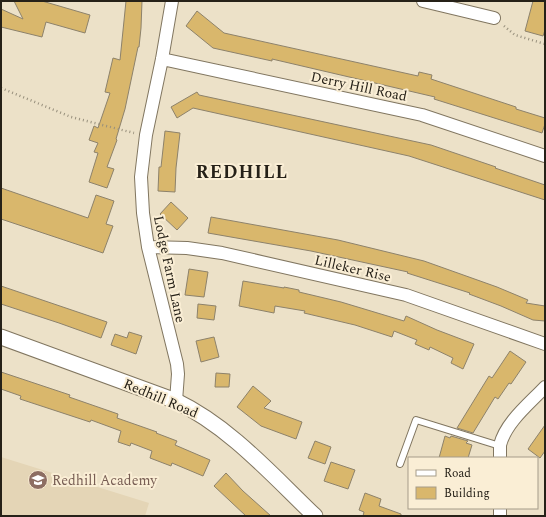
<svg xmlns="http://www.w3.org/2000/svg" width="546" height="517" viewBox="0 0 546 517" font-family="Spectral,serif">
<rect width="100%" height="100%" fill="#ece1c8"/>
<path fill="#e4d5b6" d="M1,457L149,503L145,516H1Z"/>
<path fill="#d9b76c" stroke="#8d826b" d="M14,1H42L90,15L85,33L46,22L42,37L1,27V9L23,19Z
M126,1H142L141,28L139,47H138L125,109L116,139L117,140L107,167L114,169L107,188L89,182L98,153L94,152L98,143L89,140L94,126L98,128L110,93L105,92L113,58L120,60Z
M533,1H545V30L543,36L525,31Z
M197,11L224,33L418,76L419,72L432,75L431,79L516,107V109L545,118V124L542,133L434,99L435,97L272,59V61L213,48L186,26Z
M197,92L199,95L431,145L496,167L495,168L545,185V200L409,156L193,108L177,118L171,107Z
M165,131L180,133L176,168L175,192L158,191L159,167H161Z
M1,188L88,218L96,195L114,201L106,224L113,226L103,253L1,219Z
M171,202L188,218L177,230L160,214Z
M211,217L338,240L424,261L497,287L528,300L526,303L545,306V321L533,320L501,306L469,294L470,293L407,273L408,272L311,251L208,233Z
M189,269L208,272L204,297L185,295Z
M243,281L284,288V287L299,290V292L341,302L404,321L406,316L437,330L474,344L463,369L451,363L453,358L430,347L429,350L415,344L417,340L394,331L392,337L355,325L304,313L305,311L275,306L274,313L239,306Z
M1,286L107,322L101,338L59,323L1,304Z
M198,304L216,306L214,320L197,318Z
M129,332L142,336L136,354L111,345L115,334L127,338Z
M214,337L219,357L201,362L196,341Z
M510,351L526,362L511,384L509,383L498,399L495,397L473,433L457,428L489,376L492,378Z
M1,372L70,395L69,397L118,414L117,418L157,432L156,433L177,441L175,445L210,460L203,476L172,463L171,466L150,458L152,451L131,443L130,446L118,442L121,431L91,420L90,422L20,399L21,396L1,389Z
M216,373L230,374L229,387H215Z
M253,386L271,401L264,408L302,422L296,439L261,426L237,407Z
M545,425V451L540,458L528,449Z
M445,436L450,438L451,436L468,441L466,443L472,445L468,458H439Z
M315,441L331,447L325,464L308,458Z
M331,462L355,470L348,489L324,481Z
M226,473L243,491L271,516H246L214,486Z
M365,493L381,499L379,506L401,514V516H363L364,512L359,510Z"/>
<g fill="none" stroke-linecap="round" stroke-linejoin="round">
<defs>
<path id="service" d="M400,464L416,420L500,446"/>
<path id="minor" d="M172,1L162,59L146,135L141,177L143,213L148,247L177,364L178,374L176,401
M423,1L494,18
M162,59L422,115L545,156
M148,247L187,248L222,253L406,295L545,344
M500,458C500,454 500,449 500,445C506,422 529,404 545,387
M500,516V508"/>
<path id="tertiary" d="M1,337L176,401C230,427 272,475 315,516"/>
</defs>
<use href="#service" stroke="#817660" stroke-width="8"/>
<use href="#minor" stroke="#817660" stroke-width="14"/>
<use href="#tertiary" stroke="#817660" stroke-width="17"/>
<path stroke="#98907d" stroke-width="2.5" stroke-dasharray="1 3" stroke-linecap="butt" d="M504,26L515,35L545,44
M1,88L71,117L134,133"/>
<use href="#service" stroke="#fff" stroke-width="6"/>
<use href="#minor" stroke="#fff" stroke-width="12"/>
<use href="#tertiary" stroke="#fff" stroke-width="15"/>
</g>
<defs>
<symbol id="school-disc" viewBox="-11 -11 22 22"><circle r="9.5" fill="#8d6e63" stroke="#faeed5"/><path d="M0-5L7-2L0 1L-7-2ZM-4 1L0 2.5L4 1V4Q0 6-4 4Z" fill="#fff"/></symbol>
</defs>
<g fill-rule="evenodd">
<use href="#school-disc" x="27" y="469" width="22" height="22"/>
</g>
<g text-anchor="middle" stroke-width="4" stroke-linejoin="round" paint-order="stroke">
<g font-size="14" fill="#262118" stroke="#faeed5">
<text transform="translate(359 86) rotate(12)" y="5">Derry Hill Road</text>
<text transform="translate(353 268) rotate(13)" y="5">Lilleker Rise</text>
<text transform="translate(170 269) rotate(78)" y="5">Lodge Farm Lane</text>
<text transform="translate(161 398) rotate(23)" y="5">Redhill Road</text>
</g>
<g font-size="14" fill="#785e54" stroke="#faeed5" text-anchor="start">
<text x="52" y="485">Redhill Academy</text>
</g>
<g font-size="18" font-weight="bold" letter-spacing="1" fill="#262118" stroke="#faeed5">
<text x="242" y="178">REDHILL</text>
</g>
</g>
<rect width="546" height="517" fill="none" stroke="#262118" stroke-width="4"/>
<rect x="408" y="457" width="130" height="52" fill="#faeed5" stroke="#a59c89"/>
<rect x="416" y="470" width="20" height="6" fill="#ffffff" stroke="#a59c89"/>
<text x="444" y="477" font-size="12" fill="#262118">Road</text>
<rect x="416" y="487" width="20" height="12" fill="#d9b76c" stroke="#a59c89"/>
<text x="444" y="497" font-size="12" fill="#262118">Building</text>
</svg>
